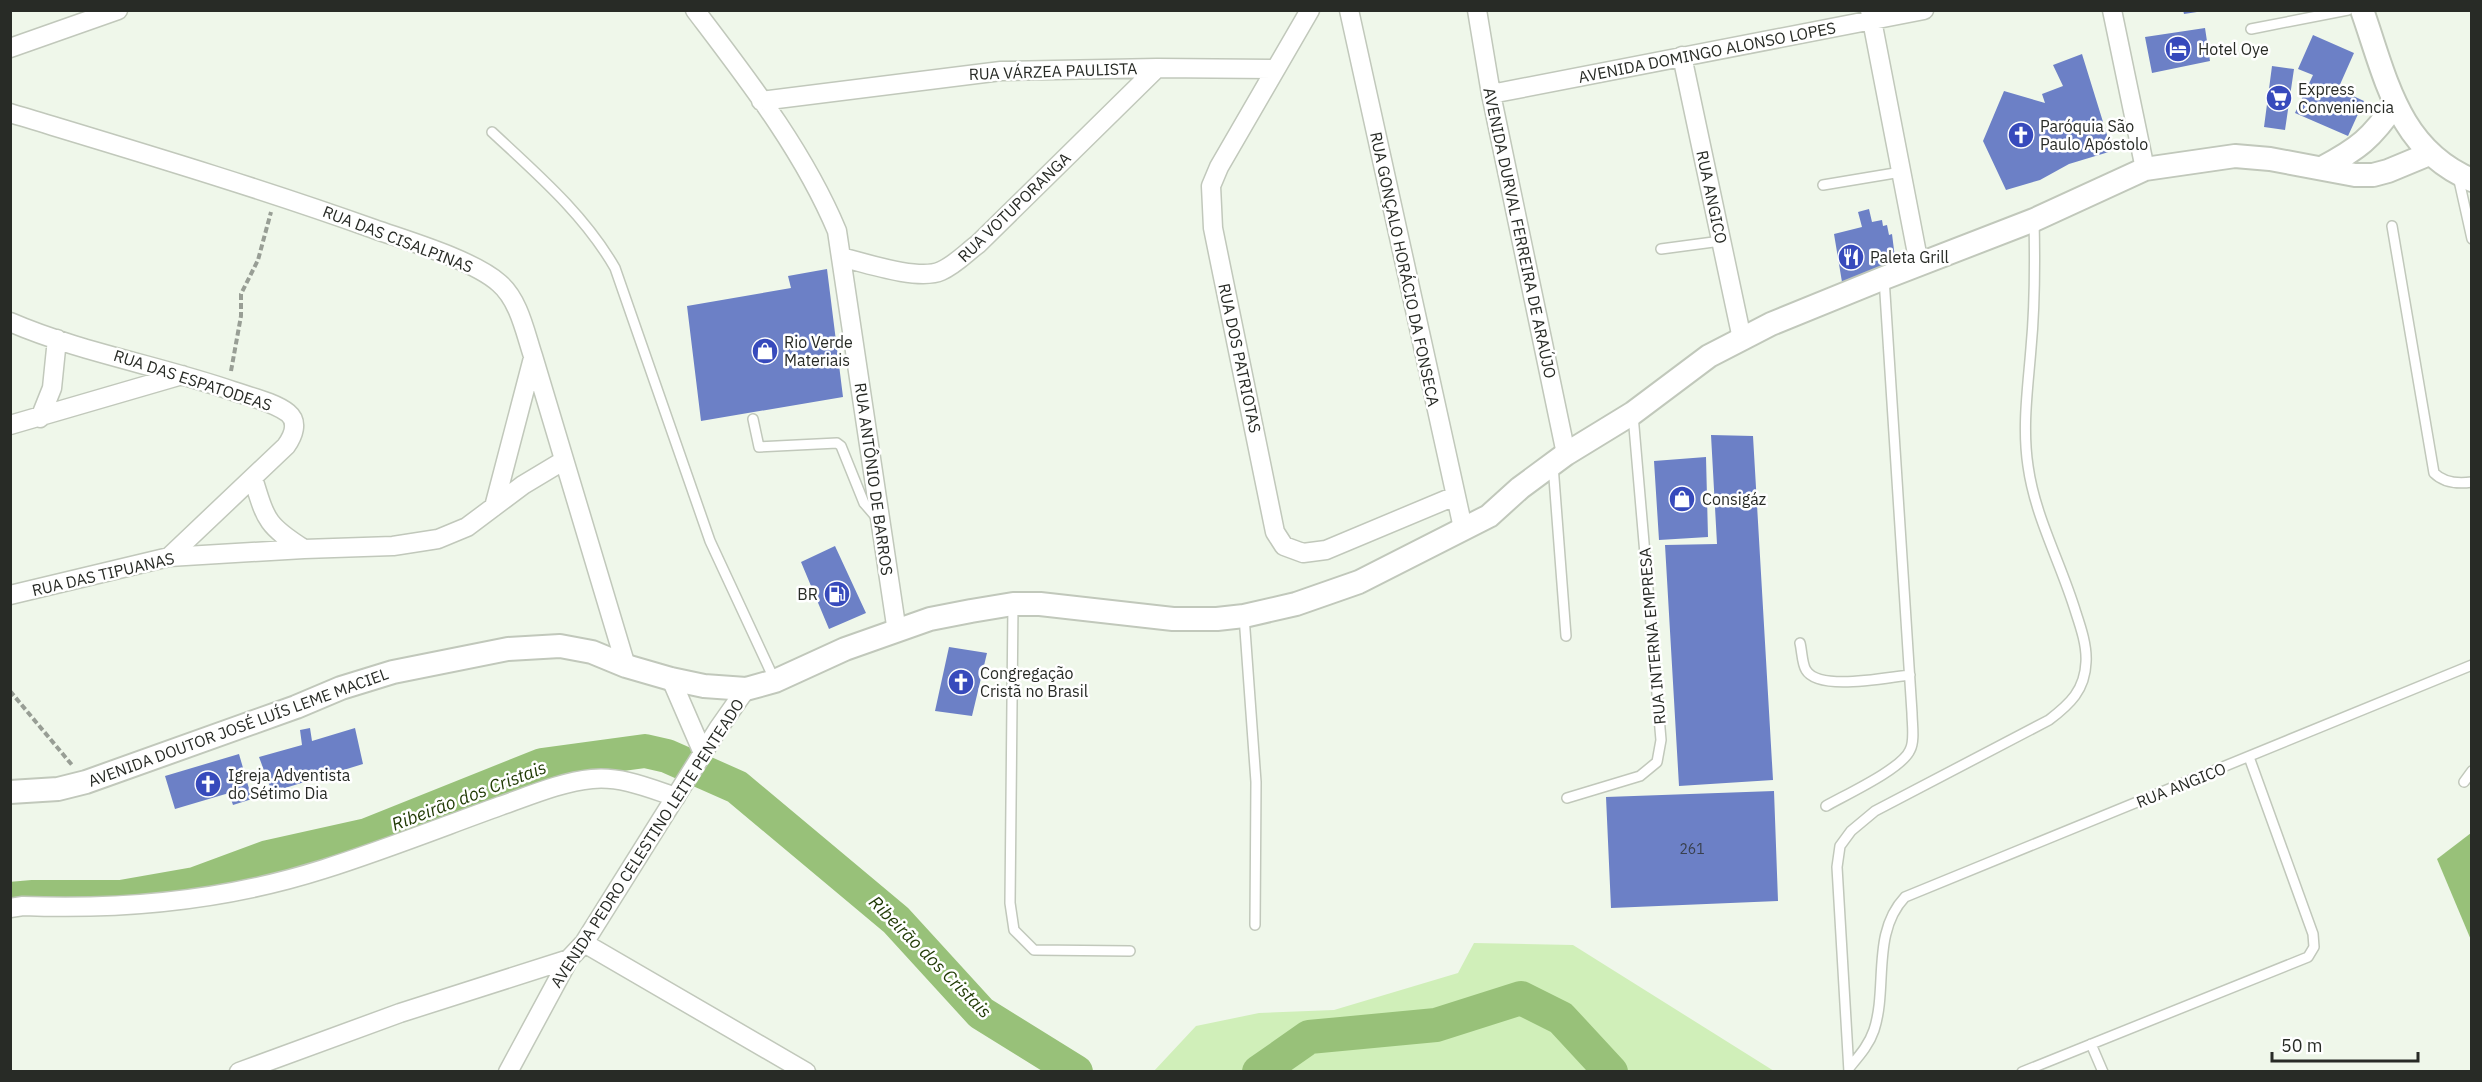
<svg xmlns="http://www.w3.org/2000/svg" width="2482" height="1082" viewBox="0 0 2482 1082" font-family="'IBM Plex Sans',sans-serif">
<rect width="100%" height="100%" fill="#eff7ea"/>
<path fill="#d0efb9" d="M1474,943L1573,945L1774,1071H1154L1196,1026L1259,1013L1334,1010L1458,973Z"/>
<path fill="#98c179" d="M2471,833V940L2437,859Z"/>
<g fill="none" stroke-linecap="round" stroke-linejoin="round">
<path stroke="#98c179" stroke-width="34" d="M10,899L33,897H121L195,884L268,857L367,835L542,765L645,751L667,756L737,787L896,920L981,1013L1076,1072
M1259,1072L1309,1037L1436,1025L1521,998L1561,1018L1611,1072"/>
</g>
<path fill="#6c80c6" d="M2183,10H2197V12L2184,14Z
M2205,28L2210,61L2152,73L2145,37Z
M2313,35L2354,53L2338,89L2364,101L2348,136L2295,113L2313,75L2298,69Z
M2082,54L2112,151L2069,164L2040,180L2006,190L1983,141L2004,91L2045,103L2042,94L2063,86L2053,65Z
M2272,66L2294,69L2285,130L2264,127Z
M1869,209L1872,222L1882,220L1883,226L1887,225L1889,235L1892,234L1896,266L1842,282L1834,234L1862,227L1858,212Z
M827,269L843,397L701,421L687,306L791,288L788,276Z
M1711,435L1753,436L1773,780L1679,786L1665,545L1717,544Z
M1706,457L1708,537L1659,540L1654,461Z
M835,546L866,613L829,629L801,562Z
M949,647L987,653L972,716L935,711Z
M310,728L312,741L355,728L363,764L272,792L259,757L302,745L300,730Z
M239,754L252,799L233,805L229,793L175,809L165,776Z
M1774,791L1778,901L1611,908L1606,797Z"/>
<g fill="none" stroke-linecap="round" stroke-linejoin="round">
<defs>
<path id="service" d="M2251,29L2348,10
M492,132C537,174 584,214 615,268L710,541L775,681
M2458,176L2472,239
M1823,185L1901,172
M2392,226L2434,473C2444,483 2458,484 2472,482
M1661,249L1721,241
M753,419L759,447L837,443L841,446L864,503L877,518
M1553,465L1566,636
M1013,604L1010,903L1014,930L1034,950L1130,951
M1244,616L1256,782L1255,925
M1800,643C1802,651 1802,664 1806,670C1819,692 1888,677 1910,675
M2464,782L2472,771
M1567,798L1640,776L1657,762L1661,740L1633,415
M1826,806C1845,795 1902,769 1910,750C1915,741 1912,723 1912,713L1884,278
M2091,1044L2103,1072
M1849,1068C1859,1056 1869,1045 1874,1030C1888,987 1871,933 1905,897L2472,665
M1849,1072L1837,867L1840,846L1851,831L1875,811L2049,720C2070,704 2085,690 2086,662C2087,646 2081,628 2076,613C2061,563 2035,517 2028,466C2022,426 2028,387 2031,348C2035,306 2035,262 2034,220
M2022,1072L2308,957L2314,947L2313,934L2249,757"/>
<path id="minor" d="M695,10C748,80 803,150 837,231L897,632
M1310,10L1219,167L1211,186L1213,228L1275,532L1284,546L1303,553L1326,550L1455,496
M1349,10L1463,528
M1477,10L1491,94L1566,454
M1870,10L1919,264
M2112,10L2145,169
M10,48L118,10
M1682,56L1742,339
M1491,94L1924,10
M761,101L1001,71L1157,68L1276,69
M10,113C132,150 254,186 374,229C408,241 473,260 499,283C519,300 525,332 533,356L626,666
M841,257C865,263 919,281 941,271C955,265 966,253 978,244L1157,68
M10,322C79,352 161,366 233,391C250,397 274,402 288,413C299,422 293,436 286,446L169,557
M40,418L52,388L57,339
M10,425L182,375
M253,478C266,520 266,525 304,549
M494,507L533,358
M10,595L169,557L304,549L393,546L438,539L467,527L523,485L563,461
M671,679L703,753
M10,908L23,906C125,910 227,900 324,869C384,850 442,827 500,806C529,796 561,782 592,779C621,776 649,788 676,797
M584,943L806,1072
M239,1072L400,1013L569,959
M508,1072L569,959L584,943L718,729L746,689"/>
<path id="tertiary" d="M2362,10C2386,78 2398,149 2472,180
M2322,168C2358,149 2372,138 2395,104
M10,792L58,789L86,782L296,707L341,688L393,672L508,649L560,646L592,652L626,666L671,679L704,686L746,689L775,681L845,649L930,619L971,611L1013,604H1040L1173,619H1217L1244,616L1296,604L1359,582L1489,516L1520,488L1566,454L1633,413L1709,356L1742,339L1771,324L1884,278L2034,220L2145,169L2235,156L2270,159L2355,175H2373L2388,171L2429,154"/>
</defs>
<use href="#service" stroke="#c1c8bb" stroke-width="12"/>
<use href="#minor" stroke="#c1c8bb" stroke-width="21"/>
<use href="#tertiary" stroke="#c1c8bb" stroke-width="26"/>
<path stroke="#989e95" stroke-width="4" stroke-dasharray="6 3" stroke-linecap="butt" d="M231,371L241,316V294L258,260L271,212
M10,691L72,765"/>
<use href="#service" stroke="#fff" stroke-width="9"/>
<use href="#minor" stroke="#fff" stroke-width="18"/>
<use href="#tertiary" stroke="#fff" stroke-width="22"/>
</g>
<defs>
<symbol id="hotel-disc" viewBox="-11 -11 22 22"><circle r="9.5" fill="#374abc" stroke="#fff"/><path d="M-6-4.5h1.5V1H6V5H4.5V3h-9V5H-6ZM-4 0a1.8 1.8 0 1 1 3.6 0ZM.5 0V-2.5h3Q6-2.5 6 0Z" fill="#fff"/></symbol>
<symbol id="supermarket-disc" viewBox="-11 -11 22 22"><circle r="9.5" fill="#374abc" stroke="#fff"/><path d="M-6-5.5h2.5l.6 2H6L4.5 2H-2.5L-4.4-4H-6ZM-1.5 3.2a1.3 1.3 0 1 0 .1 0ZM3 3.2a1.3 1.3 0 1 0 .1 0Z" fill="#fff"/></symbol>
<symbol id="church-disc" viewBox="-11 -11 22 22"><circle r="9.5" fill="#374abc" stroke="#fff"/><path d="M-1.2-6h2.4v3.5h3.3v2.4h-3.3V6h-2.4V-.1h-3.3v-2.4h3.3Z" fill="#fff"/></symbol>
<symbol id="restaurant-disc" viewBox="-11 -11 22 22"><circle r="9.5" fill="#374abc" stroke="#fff"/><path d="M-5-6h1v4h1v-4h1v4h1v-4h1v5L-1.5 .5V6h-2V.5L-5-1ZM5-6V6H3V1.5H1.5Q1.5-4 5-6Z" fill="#fff"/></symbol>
<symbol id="shop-disc" viewBox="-11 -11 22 22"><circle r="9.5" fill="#374abc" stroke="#fff"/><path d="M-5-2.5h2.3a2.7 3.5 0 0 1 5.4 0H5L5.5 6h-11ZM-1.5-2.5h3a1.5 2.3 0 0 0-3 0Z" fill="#fff"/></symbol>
<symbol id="fuel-disc" viewBox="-11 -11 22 22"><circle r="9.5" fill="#374abc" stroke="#fff"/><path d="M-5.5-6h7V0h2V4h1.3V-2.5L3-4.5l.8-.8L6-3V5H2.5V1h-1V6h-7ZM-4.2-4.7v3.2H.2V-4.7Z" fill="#fff"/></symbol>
</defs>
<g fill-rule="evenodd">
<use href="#hotel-disc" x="2163" y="34" width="30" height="30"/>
<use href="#supermarket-disc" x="2264" y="83" width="30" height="30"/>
<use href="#church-disc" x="2006" y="120" width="30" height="30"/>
<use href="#restaurant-disc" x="1836" y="242" width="30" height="30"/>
<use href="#shop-disc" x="750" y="336" width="30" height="30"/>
<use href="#shop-disc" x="1667" y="484" width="30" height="30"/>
<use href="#fuel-disc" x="822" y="579" width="30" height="30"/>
<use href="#church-disc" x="946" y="667" width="30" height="30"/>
<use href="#church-disc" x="193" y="769" width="30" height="30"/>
</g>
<g text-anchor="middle" stroke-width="5" stroke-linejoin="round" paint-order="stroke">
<g font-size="14" fill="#39404e">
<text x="1692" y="854">261</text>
</g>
<g font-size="16" fill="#282b26" stroke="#fff" text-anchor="start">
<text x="2198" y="55">Hotel Oye</text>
<text x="2298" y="95">Express<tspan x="2298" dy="18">Conveniencia</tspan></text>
<text x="2040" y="132">Paróquia São<tspan x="2040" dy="18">Paulo Apóstolo</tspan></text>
<text x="1870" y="263">Paleta Grill</text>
<text x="784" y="348">Rio Verde<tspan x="784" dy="18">Materiais</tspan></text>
<text x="1702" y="505">Consigáz</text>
<text x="818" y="600" text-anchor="end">BR</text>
<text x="980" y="679">Congregação<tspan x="980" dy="18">Cristã no Brasil</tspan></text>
<text x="228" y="781">Igreja Adventista<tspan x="228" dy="18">do Sétimo Dia</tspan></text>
</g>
<g font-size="16" fill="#282b26" stroke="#fff">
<text transform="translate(1707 52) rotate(-11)" y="6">AVENIDA DOMINGO ALONSO LOPES</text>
<text transform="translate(1053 71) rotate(-2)" y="6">RUA VÁRZEA PAULISTA</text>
<text transform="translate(1712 197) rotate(78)" y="6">RUA ANGICO</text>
<text transform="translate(1014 207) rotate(-44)" y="6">RUA VOTUPORANGA</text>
<text transform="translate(1520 233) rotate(78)" y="6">AVENIDA DURVAL FERREIRA DE ARAÚJO</text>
<text transform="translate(398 239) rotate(21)" y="6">RUA DAS CISALPINAS</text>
<text transform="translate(1405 269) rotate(78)" y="6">RUA GONÇALO HORÁCIO DA FONSECA</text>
<text transform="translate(1240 358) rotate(78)" y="6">RUA DOS PATRIOTAS</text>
<text transform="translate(193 380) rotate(18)" y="6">RUA DAS ESPATODEAS</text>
<text transform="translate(874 479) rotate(82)" y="6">RUA ANTÔNIO DE BARROS</text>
<text transform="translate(103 574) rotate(-13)" y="6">RUA DAS TIPUANAS</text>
<text transform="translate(1652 636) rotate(-95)" y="6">RUA INTERNA EMPRESA</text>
<text transform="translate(238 727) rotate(-20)" y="6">AVENIDA DOUTOR JOSÉ LUÍS LEME MACIEL</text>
<text transform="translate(2181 785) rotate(-22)" y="6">RUA ANGICO</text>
<text transform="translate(647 843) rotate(-57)" y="6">AVENIDA PEDRO CELESTINO LEITE PENTEADO</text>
</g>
<g font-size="18" font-style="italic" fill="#1e3802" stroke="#fff">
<text transform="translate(469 796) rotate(-21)" y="6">Ribeirão dos Cristais</text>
<text transform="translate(930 957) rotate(45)" y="6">Ribeirão dos Cristais</text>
</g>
</g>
<rect width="2482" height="1082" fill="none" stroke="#282b26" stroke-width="24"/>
<path d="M2272 1052v9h146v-9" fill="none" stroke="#282b26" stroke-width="3"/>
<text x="2281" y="1052" font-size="18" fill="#282b26" stroke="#ffffff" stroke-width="4.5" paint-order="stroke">50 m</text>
</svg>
